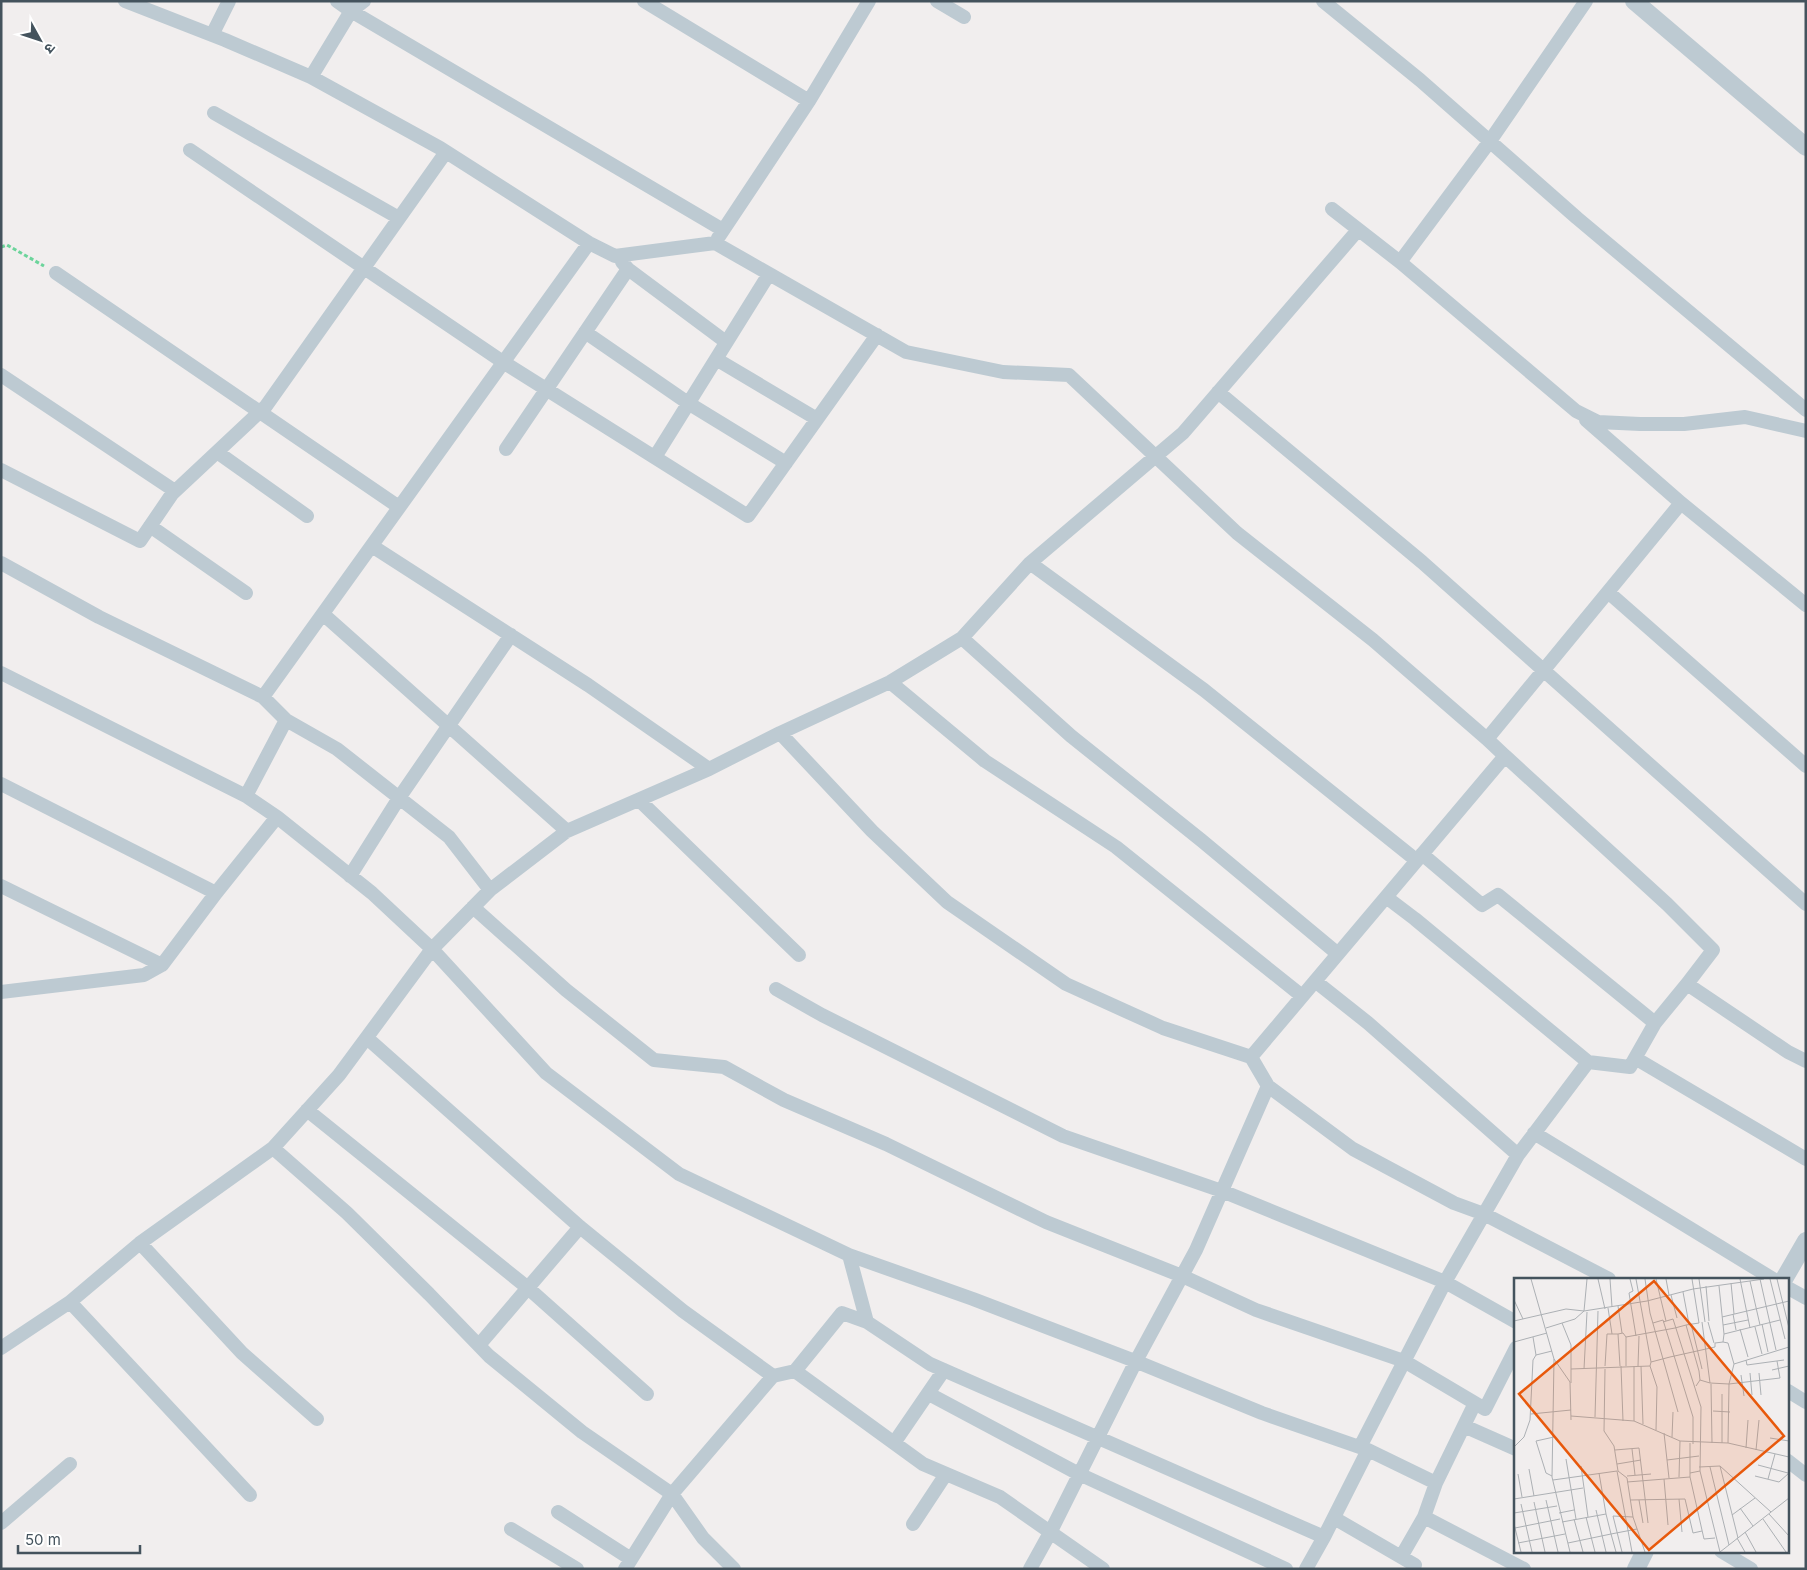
<svg xmlns="http://www.w3.org/2000/svg" width="1807" height="1570" viewBox="0 0 1807 1570" font-family="Inter,'Noto Sans Devanagari',sans-serif">
<rect width="100%" height="100%" fill="#f1eeee"/>
<g fill="none" stroke-linecap="round" stroke-linejoin="round">
<path stroke="#6cd49b" stroke-width="3" stroke-dasharray="4 2.5" stroke-linecap="butt" d="M1,247L7,245L44,266"/>
<path stroke="#bdcad2" stroke-width="14" d="M125,1L225,40L311,77L440,148L589,243L615,256L715,243L906,352L1003,372L1069,375L1237,533L1373,640L1487,739
M337,1L351,11L723,230
M644,1L809,101
M937,1L964,17
M1323,1L1420,80L1577,218L1806,410
M212,35L229,1
M311,77L351,11L364,1
M214,113L399,218
M190,150L503,362L748,516L877,335
M1332,209L1400,262L1576,411L1598,422L1640,424H1684L1745,417L1806,431
M718,238L809,101L869,1
M622,262L628,269L726,342
M1400,262L1490,141L1586,1
M56,273L399,507
M585,332L688,403L786,463
M716,359L817,419
M1,375L175,491
M1218,392L1422,562L1806,904
M1586,420L1681,503L1806,605
M506,449L628,269
M217,452L307,516
M655,457L769,274
M1,470L140,541L172,494L266,406L446,152
M150,526L246,593
M372,546L588,685L709,769
M1,563L99,617L263,697
M1030,563L1204,690L1416,860
M1608,592L1806,766
M323,614L567,831
M962,638L1071,736L1201,840L1338,954
M1,673L246,796L277,817L372,893L432,949L546,1073L679,1174L849,1255L973,1299L1135,1361L1262,1413L1368,1450L1436,1483L1475,1403
M890,682L985,761L1116,847L1302,996
M286,720L337,749L449,837L490,890
M780,733L872,831L947,902L1066,984L1163,1028L1251,1057
M1505,756L1667,904L1713,950L1687,984L1788,1052L1806,1061
M1,784L216,893
M246,796L286,720L263,697L589,243
M639,800L799,955
M1422,854L1482,905L1498,895L1655,1023L1687,984
M350,876L399,798L511,635
M1,886L162,965L216,893L277,817
M1386,897L1415,919L1588,1062L1630,1067L1655,1023
M473,907L566,990L654,1060L724,1067L784,1100L886,1144L1046,1222L1182,1276L1256,1310L1404,1361L1485,1409L1516,1348
M1315,981L1368,1023L1518,1155
M776,989L822,1015L1063,1136L1222,1191L1445,1282L1516,1322
M1,992L144,975L162,965
M367,1038L580,1227L683,1311L773,1376
M1635,1058L1806,1159
M1268,1086L1353,1149L1454,1203L1484,1214L1609,1279
M307,1110L528,1288L647,1394
M1534,1133L1773,1279
M273,1148L347,1213L429,1294L489,1356L582,1432L672,1494L703,1538L734,1569
M140,1243L242,1353L317,1419
M849,1255L867,1322L930,1364L1324,1537L1368,1450
M1788,1288L1806,1298
M70,1302L250,1495
M867,1322L842,1313L795,1371L923,1464L1000,1497L1103,1569
M479,1345L580,1227
M1,1348L70,1302L140,1243L273,1148L339,1075L432,949L490,890L567,831L709,769L780,733L890,682L962,638L1030,563L1183,433L1358,230
M1788,1391L1806,1402
M929,1394L1079,1474L1286,1569
M1464,1426L1516,1449
M894,1443L944,1370
M1360,1447L1445,1282L1518,1155L1588,1062
M1788,1461L1806,1475
M558,1512L631,1559
M1424,1517L1524,1569
M1334,1518L1415,1565L1413,1569
M1,1523L70,1464
M913,1524L946,1474
M511,1529L577,1569
M1721,1551L1751,1569
M1401,1557L1424,1517L1436,1483
M625,1569L672,1494L773,1376L795,1371
M1030,1569L1051,1531L1136,1361L1196,1250L1268,1086L1251,1057L1505,756L1487,739L1681,503
M1306,1569L1324,1537"/>
<path stroke="#bdcad2" stroke-width="18" d="M1634,1L1806,147
M1784,1279L1806,1241
M1636,1569L1645,1551"/>
</g>
<g transform="translate(1514 1278)">
<rect width="275" height="275" fill="#f1eeee"/>
<path fill="none" stroke="#acb0b4" stroke-width="1" d="M17,1L40,81L56,104L57,142M84,1L91,31M96,1L98,29M116,1L119,13L115,15L122,58M122,1L137,84M131,1L136,35L164,134M142,1L152,43M152,1L155,17M185,1L191,44M226,1L236,50M246,1L262,72M256,1L271,61M263,1L275,50M236,3L246,47M217,5L220,36M192,8L195,43M169,14L175,46M157,17L163,40M0,22L9,41M104,28L108,55M70,33L73,1M219,36L222,52M208,39L275,23M0,43L52,31L70,33M149,44L159,41L187,129L186,193L206,274M194,44L200,65M48,45L57,67V105M139,45L149,42L179,139V166M177,46L188,91M248,46L254,74M172,47L185,45L178,1M209,47L234,42M241,49L248,76M32,50L61,41L70,33L133,23L179,11L250,1M161,50L172,47L185,93L186,102L182,108M226,51L234,79M98,56H104L106,88M104,56L109,55L112,59V88M210,56L266,42M19,59L22,77M112,59L161,50M0,64L33,55M209,64L214,65L220,86L275,69M40,81L38,199L56,274M232,82L233,87L270,82M91,88L93,56H98L94,30M107,88L109,143M124,88L125,58M127,88L129,146M136,88L143,109L142,152M57,91L136,88L137,84L156,79L201,69V65L209,64L210,56L205,8M70,91L73,34M91,91L90,153L100,168L104,193L113,200L119,239L131,274M258,92L275,88M236,95L238,117M245,95L247,117M227,97L230,118M186,102L196,105L188,44M196,105L215,106L266,100L263,83M197,106L198,165M208,116V165M199,133L216,134M17,136L57,132M57,138L120,143L166,163L214,165L275,179M81,139L84,33M120,143V88M150,155L155,200M158,159L159,134M256,160L275,163M176,165V195M214,165L215,106L220,86M0,169L10,159L16,142L19,82L22,77L38,73M232,170L234,142M118,171L121,197M101,172L125,170L134,245M242,172L245,142M52,181L62,241M153,182L185,178M103,186L127,182M244,187L274,195M67,188L74,239M206,188L257,234M185,189L206,188L224,260M196,189L215,267M15,191L20,218M103,193L118,274M4,196L8,219M38,198L32,195L22,163L40,159M113,198L137,196M241,198L265,204L275,195M165,199L166,163M176,199L190,261L201,260M150,201L154,247M254,201L261,176M39,202L103,193M113,204L176,199V195L186,193M0,221L69,210M165,221L168,254M32,222L44,274M116,222L171,221L179,255L188,253M125,222L129,245M20,224L31,274M7,226L18,274M226,230L239,248M82,232L92,274M0,235L43,228M45,235L60,232M92,236L97,256L123,251M255,236L275,258M218,237L241,220M72,239L81,274M60,241L69,274M249,241L272,274M48,244L92,236L85,195M0,245L1,250L46,241M1,250L7,274M231,254L242,274M223,260L231,274M4,265L51,256M54,265L97,256L102,274M108,274L99,238L119,239M206,274L275,220"/>
<path fill="#e8590c" fill-opacity="0.15" stroke="#e8590c" stroke-width="2.5" d="M140,3L270,158L135,272L5,116Z"/>
<rect width="275" height="275" fill="none" stroke="#44535d" stroke-width="2.5"/>
</g>
<rect width="1807" height="1570" fill="none" stroke="#44535d" stroke-width="5"/>
<g transform="translate(40 40) rotate(130)" stroke="#ffffff" stroke-width="4" paint-order="stroke">
<path d="M0-4L9 19L0 12L-9 19Z" fill="#44535d"/>
<text y="-8" font-size="14" font-weight="bold" text-anchor="middle" fill="#44535d">उ</text>
</g>
<path d="M18 1545v8h122v-8" fill="none" stroke="#44535d" stroke-width="2.5"/>
<text x="25" y="1545" font-size="15" fill="#44535d" stroke="#ffffff" stroke-width="4" paint-order="stroke">50 m</text>
</svg>
